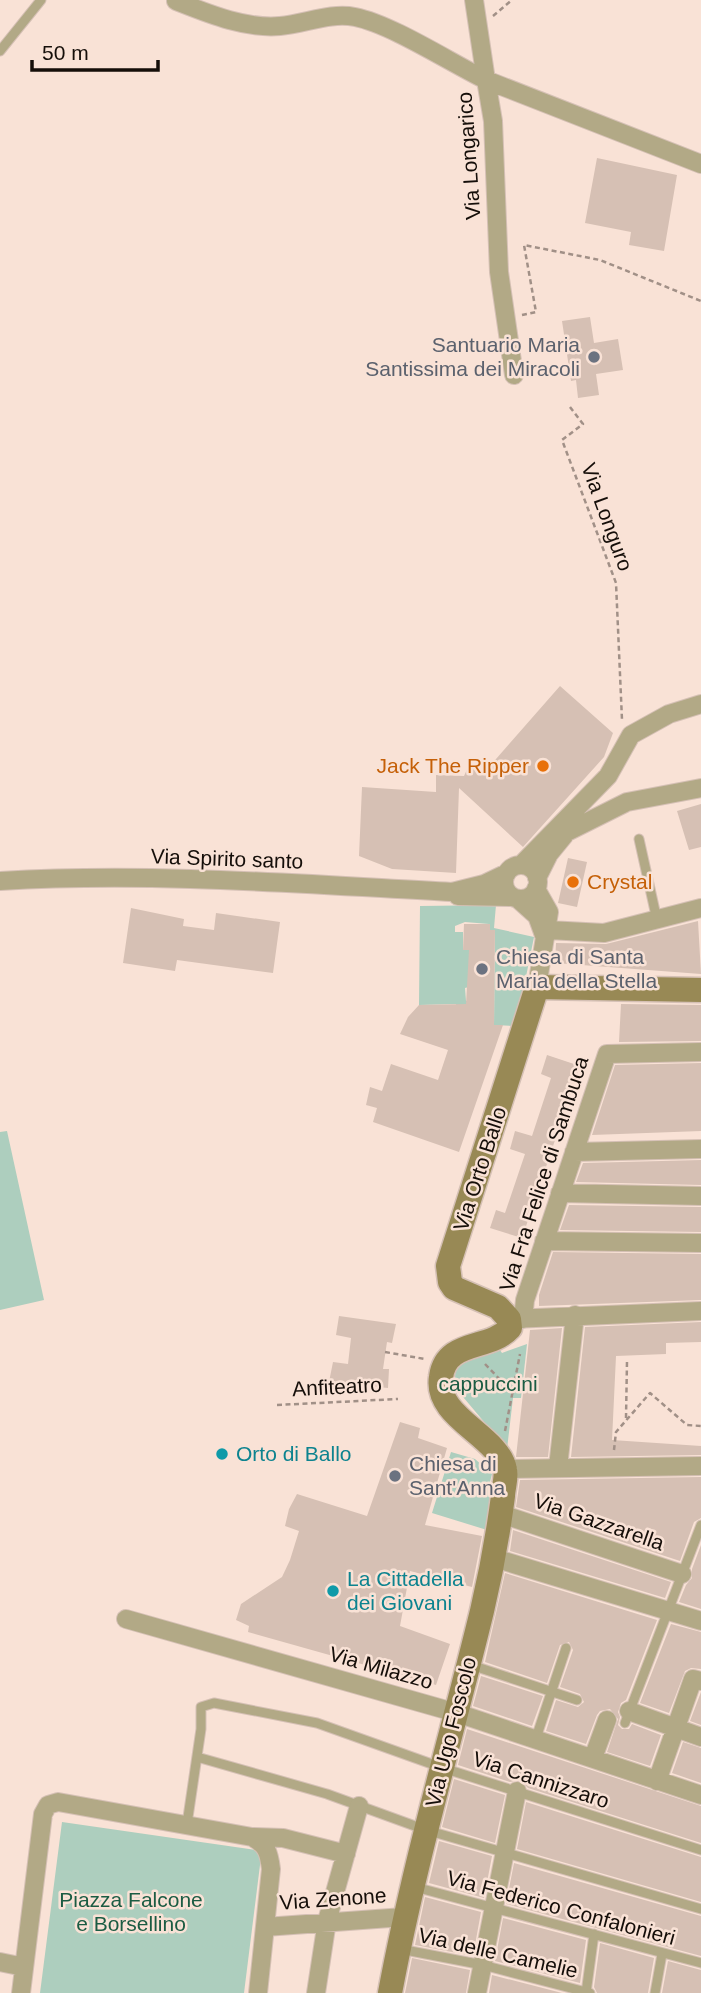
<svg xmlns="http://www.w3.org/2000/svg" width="701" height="1993" viewBox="0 0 701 1993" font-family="Helvetica,sans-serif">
<rect width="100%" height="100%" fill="#f9e2d6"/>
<path fill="#adcebe" d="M496,905L494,928L534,937L516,1026L494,1025L495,931L490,930L489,924L465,922L455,926V932H463V950H469V987L465,988L466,1001H469L456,1025V1004L419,1005L420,906Z
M7,1131L44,1300L0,1310V1132Z
M527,1344L521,1398H513L507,1449L458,1391C445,1356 478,1359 500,1350L502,1353Z
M451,1452L475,1459L492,1474L490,1482L498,1483L487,1530L432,1513Z
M62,1822L256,1850L261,1857L244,1993H40Z"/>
<path fill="#d6c0b4" d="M597,158L677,175L664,251L629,245L631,232L585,223Z
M590,317L594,343L618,339L623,370L596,374L599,395L578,398L576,380L571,381L562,321Z
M560,686L613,733L604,757L523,847L459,788L456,873L392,869L359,856L362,787L436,792V775L464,776L470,763L482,775Z
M701,804V847L689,850L677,811Z
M568,858L587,862L577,907L558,903Z
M131,908L184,919L183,926L214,930L216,913L280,922L273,973L177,960L175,971L123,963Z
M698,921L701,974L555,963L556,943L606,944Z
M464,924H490V930H495L494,1025H503L459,1152L373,1122L377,1108L366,1105L370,1087L382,1091L391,1064L438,1080L448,1050L400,1034L408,1017L419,1005L466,1004L469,950H463Z
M621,1004L701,1005V1041L619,1042Z
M547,1055L580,1066L522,1238L490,1228L496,1210L505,1213L525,1154L510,1149L515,1131L532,1136L551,1078L541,1074Z
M701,1063V1131L592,1135L615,1065Z
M701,1160V1185L576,1182L583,1163Z
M569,1205L701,1207V1232L560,1230Z
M553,1252L701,1254V1300L539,1306V1295Z
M339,1316L396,1324L392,1343L387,1342L383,1369H389L388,1388L329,1382L333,1362L348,1364L351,1338L336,1335Z
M701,1322V1342L666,1343V1354L616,1356L612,1440L701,1446V1455L571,1457L585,1327Z
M562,1328L548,1457H516L530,1330Z
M400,1422L420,1428L418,1438L447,1448L425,1525L482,1536L472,1587L410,1571L400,1626L450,1644L436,1685L248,1632L249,1626L236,1620L241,1604L282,1577L290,1560L299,1531L285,1526L289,1509L297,1494L367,1516Z
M701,1477V1518L694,1522L680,1561L516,1507L520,1480Z
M513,1530L671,1582L665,1598L510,1551Z
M701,1545V1609L679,1602L686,1585L692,1578V1569Z
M505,1573L657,1620L626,1700L621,1703L618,1712L620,1717L618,1725L622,1729H629L632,1724L661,1735L650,1766L607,1752L618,1719L610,1709L600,1711L597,1715L586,1744L546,1731L556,1700L578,1707L584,1702L580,1694L560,1687L573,1650L569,1642L560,1645L547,1683L485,1662Z
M671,1624L701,1632V1669L691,1668L685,1671L669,1713L640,1703Z
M481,1676L543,1696L532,1726L473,1706Z
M701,1692V1725L690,1721Z
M467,1729L701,1806V1843L528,1788L520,1780L510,1782L458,1765Z
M683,1742L701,1748V1783L672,1773Z
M454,1779L505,1795L495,1843L442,1827Z
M526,1802L701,1857V1902L517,1849Z
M439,1841L492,1856L484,1898L429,1883Z
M514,1863L701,1916V1956L506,1904Z
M425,1897L481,1912L473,1956L415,1945Z
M503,1918L586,1940L580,1983L495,1961Z
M600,1943L654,1958L648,1993H597L594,1987Z
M412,1958L470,1970L466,1993H405Z
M668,1961L701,1970V1993H662Z
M492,1975L562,1993H489Z"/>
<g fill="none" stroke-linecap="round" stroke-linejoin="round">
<defs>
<path id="lane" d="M0,51L41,0
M639,839L657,920
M471,1665L577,1700
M625,1723L701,1525
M536,1738L566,1648
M197,1757L327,1794L426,1830L701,1909
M187,1824L201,1729V1707L214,1703L317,1723L443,1768L701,1850
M415,1887L701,1963
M400,1949L483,1965L590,1993
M586,1993L594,1934
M655,1993L662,1954"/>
<path id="street" d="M474,0L486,80
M176,1C209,14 245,29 280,26C305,24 330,12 355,17C391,24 451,63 486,80
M514,375L499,272L493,121L486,80L701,164
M521,865L608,776L631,735L669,714L701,704
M504 882a17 17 0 1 1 34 0a17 17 0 1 1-34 0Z
M537,878L549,854L567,832L627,802L701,788
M0,881C150,872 302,884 452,892L484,884L507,873
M536,889L549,912L537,987
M458,896L513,897
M518,899L537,916L545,938
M548,930L604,933L701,908
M574,1152L701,1149
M560,1193L701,1196
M544,1241L701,1243
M512,1319L701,1311
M523,1319L525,1300L607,1054L701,1052
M558,1467L575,1315
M505,1469L701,1466
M501,1514L682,1574
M494,1558L701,1621
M126,1619L457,1713L701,1795
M629,1711L701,1737
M593,1758L607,1720
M657,1781L693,1679L701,1681
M252,1837L283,1838L346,1854
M265,1927L404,1917
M0,1962L24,1967
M21,1993L43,1814L48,1805L58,1802L252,1837C267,1845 269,1853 271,1869L258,1993
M316,1993L327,1921L359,1806
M477,1993L517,1791"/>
<path id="secondary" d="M390,1993C414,1864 451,1738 482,1611C491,1573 498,1535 503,1496C503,1489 507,1477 505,1470C499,1435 434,1418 441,1377C446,1339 489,1351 510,1328L509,1319L498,1307L454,1288L450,1282L448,1266L537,987L701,990"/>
</defs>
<use href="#lane" stroke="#d5c0b5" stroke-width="11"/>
<use href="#street" stroke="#d5c0b5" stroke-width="20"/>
<use href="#secondary" stroke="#d5c0b5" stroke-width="27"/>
<path stroke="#a19087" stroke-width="2.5" stroke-dasharray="5 3.5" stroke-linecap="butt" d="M493,16L512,0
M522,315L536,312L524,245L600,260L701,301
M570,407L583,424L562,440L616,583L622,720
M385,1352L425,1359
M485,1364L511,1391
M277,1405L398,1399
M626,1418L627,1361
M505,1431L520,1354
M614,1450L616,1432L650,1393L687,1425L701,1426"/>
<use href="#lane" stroke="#b2a986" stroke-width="9"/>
<use href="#street" stroke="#b2a986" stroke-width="18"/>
<use href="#secondary" stroke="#988955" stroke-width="24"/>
</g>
<g fill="#6b7280" stroke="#f9e2d6" stroke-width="2.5">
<circle cx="594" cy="357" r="7"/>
<circle cx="482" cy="969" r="7"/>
<circle cx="395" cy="1476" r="7"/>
</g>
<g fill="#e8710a" stroke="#f9e2d6" stroke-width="2.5">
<circle cx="543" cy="766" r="7"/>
<circle cx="573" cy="882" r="7"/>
</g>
<g fill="#0f9aa8" stroke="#f9e2d6" stroke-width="2.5">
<circle cx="222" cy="1454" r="7"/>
<circle cx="333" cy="1591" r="7"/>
</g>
<g text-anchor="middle" stroke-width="5" stroke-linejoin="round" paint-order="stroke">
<g font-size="21" fill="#150e09" stroke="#f9e2d6">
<text transform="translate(469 156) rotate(-94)" y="7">Via Longarico</text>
<text transform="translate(607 517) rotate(70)" y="7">Via Longuro</text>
<text transform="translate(227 859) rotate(2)" y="7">Via Spirito santo</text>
<text transform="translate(480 1169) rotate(-72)" y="7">Via Orto Ballo</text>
<text transform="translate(544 1174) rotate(-72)" y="7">Via Fra Felice di Sambuca</text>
<text transform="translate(337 1387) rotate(-3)" y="7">Anfiteatro</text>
<text transform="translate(599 1522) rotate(19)" y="7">Via Gazzarella</text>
<text transform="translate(381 1668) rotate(16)" y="7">Via Milazzo</text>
<text transform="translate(451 1732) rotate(-76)" y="7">Via Ugo Foscolo</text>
<text transform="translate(541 1780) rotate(18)" y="7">Via Cannizzaro</text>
<text transform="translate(333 1899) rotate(-4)" y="7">Via Zenone</text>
<text transform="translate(561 1908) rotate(15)" y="7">Via Federico Confalonieri</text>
<text transform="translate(498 1953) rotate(13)" y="7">Via delle Camelie</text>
</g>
<g font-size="21" fill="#5b616d" stroke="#f9e2d6" text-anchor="start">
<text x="580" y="352" text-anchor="end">Santuario Maria<tspan x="580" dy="24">Santissima dei Miracoli</tspan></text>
<text x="496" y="964">Chiesa di Santa<tspan x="496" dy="24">Maria della Stella</tspan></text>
<text x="409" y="1471">Chiesa di<tspan x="409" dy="24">Sant'Anna</tspan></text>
</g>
<g font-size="21" fill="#c56008" stroke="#f9e2d6" text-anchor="end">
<text x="529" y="773">Jack The Ripper</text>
<text x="587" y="889" text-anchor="start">Crystal</text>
</g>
<g font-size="21" fill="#1b5c43" stroke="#f9e2d6">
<text x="488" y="1391">cappuccini</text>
<text x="131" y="1907">Piazza Falcone<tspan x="131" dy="24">e Borsellino</tspan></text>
</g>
<g font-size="21" fill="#0d838f" stroke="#f9e2d6" text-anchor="start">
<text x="236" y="1461">Orto di Ballo</text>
<text x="347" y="1586">La Cittadella<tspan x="347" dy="24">dei Giovani</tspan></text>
</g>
</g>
<path d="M32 60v10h126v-10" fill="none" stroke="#150e09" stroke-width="3.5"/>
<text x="42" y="60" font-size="21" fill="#150e09" stroke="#f9e2d6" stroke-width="5" paint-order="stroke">50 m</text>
</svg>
